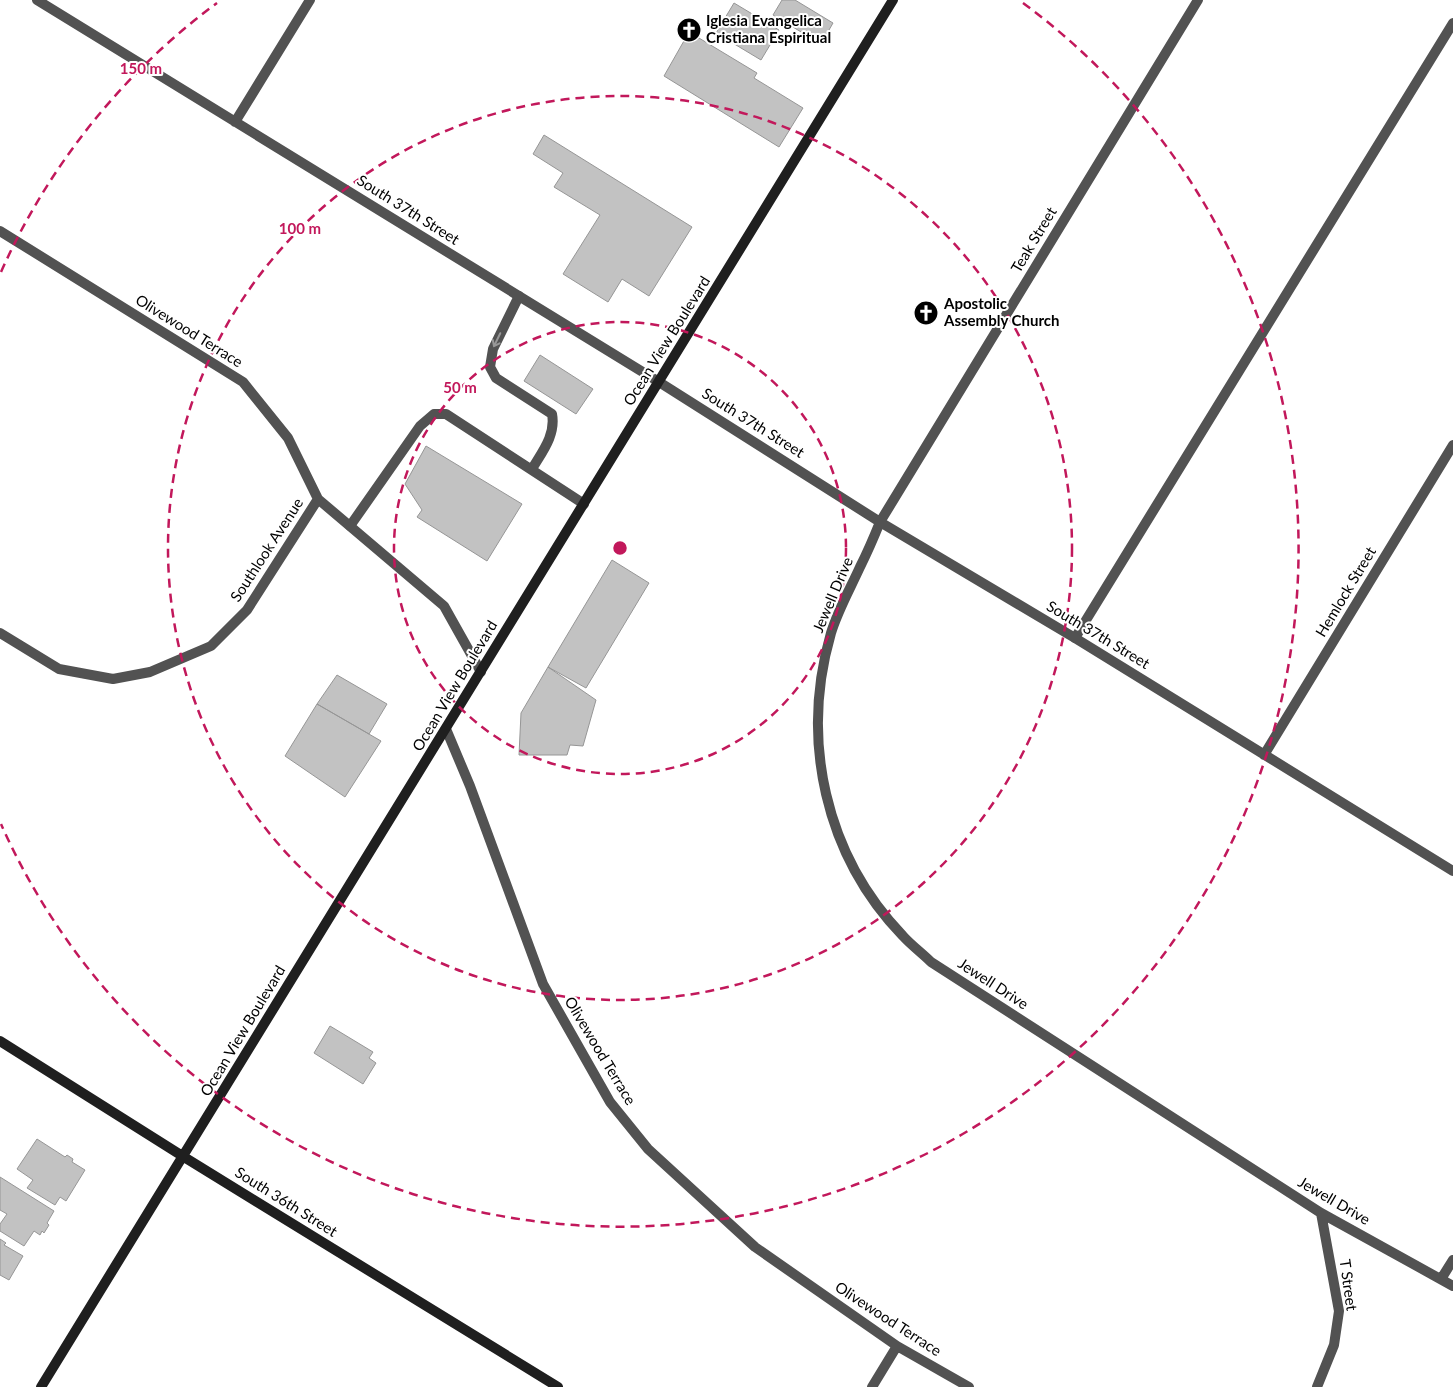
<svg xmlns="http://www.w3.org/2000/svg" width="1453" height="1387" viewBox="0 0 1453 1387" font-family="Lato,sans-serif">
<rect width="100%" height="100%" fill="#fff"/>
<path fill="#c2c2c2" stroke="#969696" d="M782,0H795L833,23L821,44L773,15Z
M734,3L779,30L761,60L716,33Z
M689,32L757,73L754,78L803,108L779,147L664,76Z
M544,135L692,227L649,296L622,279L608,302L563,274L600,215L554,187L563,173L533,154Z
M540,355L593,389L576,414L524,381Z
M426,446L522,504L487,561L417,517L422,510L405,484Z
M612,560L649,583L586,688L548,667Z
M548,667L596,700L583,746L570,745L567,755H519L521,713Z
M337,675L387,704L369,734L317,704Z
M317,704L381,741L345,797L285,756Z
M330,1026L373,1052L369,1058L376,1063L363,1084L314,1053Z
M37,1139L65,1157L67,1155L73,1159L72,1162L85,1170L66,1201L60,1197L55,1205L27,1188L33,1180L17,1169Z
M0,1177L54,1211L47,1223L49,1225L44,1233L42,1231L40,1235L34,1231L24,1246L0,1231V1224L7,1214L0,1210Z
M0,1239L6,1243L4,1245L23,1256L9,1280L0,1275Z"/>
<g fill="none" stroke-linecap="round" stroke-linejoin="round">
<path stroke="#525252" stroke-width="10" d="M519,296L493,349L490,367L496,378L552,414C556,435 542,452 532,469
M350,526L420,426L434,414H446L584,504
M1075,638L1453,23"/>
<path stroke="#525252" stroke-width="10" d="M37,0L659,382L880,522L1075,638L1453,871
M1198,0L880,522C874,537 867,553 860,567C850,589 838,610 831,633C800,740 825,855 903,936C911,945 922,953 931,962L1321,1213L1453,1286
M235,122L310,0
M0,231L243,382L288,438L318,499L444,606L481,672
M0,633L59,669L113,679L150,672L211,646L247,610L318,499
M446,729L470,786L543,984L610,1102L648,1149L755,1247L897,1346L969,1387
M1264,755L1453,445
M1441,1279L1453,1260
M872,1387L897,1346
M1317,1387L1334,1345L1339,1311L1321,1213"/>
<path stroke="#1f1f1f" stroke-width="10" d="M0,1041L184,1157L558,1387
M41,1387L893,0"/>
</g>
<defs><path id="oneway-shaft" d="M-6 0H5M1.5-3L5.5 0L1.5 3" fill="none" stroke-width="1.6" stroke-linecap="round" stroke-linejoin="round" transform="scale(1.25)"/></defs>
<use stroke="#979797" href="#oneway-shaft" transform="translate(497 340) rotate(116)"/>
<g fill="none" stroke="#c2185b" stroke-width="2.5" stroke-dasharray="9 6">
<circle cx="620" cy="548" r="226"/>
<circle cx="620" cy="548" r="452"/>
<path d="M1 272A678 678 0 0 1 217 3M1023 3A678 678 0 1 1 1 824"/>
</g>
<defs>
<symbol id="church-disc" viewBox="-11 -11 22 22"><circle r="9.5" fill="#000" stroke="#fff"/><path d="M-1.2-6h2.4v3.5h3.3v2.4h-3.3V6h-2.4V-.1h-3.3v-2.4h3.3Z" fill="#fff"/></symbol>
</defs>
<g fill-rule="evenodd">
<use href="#church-disc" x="675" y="16" width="28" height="28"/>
<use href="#church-disc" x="912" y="299" width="28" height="28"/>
</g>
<g text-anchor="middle" stroke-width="4" stroke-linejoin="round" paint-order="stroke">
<g font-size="15" font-weight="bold" fill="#000" stroke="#fff" text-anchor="start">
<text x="706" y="26">Iglesia Evangelica<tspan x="706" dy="17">Cristiana Espiritual</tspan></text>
<text x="944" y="309">Apostolic<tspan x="944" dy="17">Assembly Church</tspan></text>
</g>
<g font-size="15" fill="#000" stroke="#fff">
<text transform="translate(408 210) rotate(32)" y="5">South 37th Street</text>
<text transform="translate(1034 240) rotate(-59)" y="5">Teak Street</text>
<text transform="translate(189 331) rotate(32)" y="5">Olivewood Terrace</text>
<text transform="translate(667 341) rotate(-58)" y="5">Ocean View Boulevard</text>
<text transform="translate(753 423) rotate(32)" y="5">South 37th Street</text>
<text transform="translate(267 550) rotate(-57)" y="5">Southlook Avenue</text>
<text transform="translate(1346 592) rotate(-59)" y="5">Hemlock Street</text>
<text transform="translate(833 595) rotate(-67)" y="5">Jewell Drive</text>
<text transform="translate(1098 635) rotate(31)" y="5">South 37th Street</text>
<text transform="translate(455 686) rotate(-59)" y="5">Ocean View Boulevard</text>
<text transform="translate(993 984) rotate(33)" y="5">Jewell Drive</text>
<text transform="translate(243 1031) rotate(-59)" y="5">Ocean View Boulevard</text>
<text transform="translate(600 1051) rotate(59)" y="5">Olivewood Terrace</text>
<text transform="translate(1334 1201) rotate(30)" y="5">Jewell Drive</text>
<text transform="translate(286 1202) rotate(32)" y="5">South 36th Street</text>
<text transform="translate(1348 1285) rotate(82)" y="5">T Street</text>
<text transform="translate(888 1319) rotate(33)" y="5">Olivewood Terrace</text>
</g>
</g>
<circle cx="620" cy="548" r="8" fill="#c2185b" stroke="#fff" stroke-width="2.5"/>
<g font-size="15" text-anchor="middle" font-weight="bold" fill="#c2185b" stroke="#fff" stroke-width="4" stroke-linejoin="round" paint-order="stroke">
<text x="141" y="74">150 m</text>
<text x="300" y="234">100 m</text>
<text x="460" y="393">50 m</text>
</g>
</svg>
